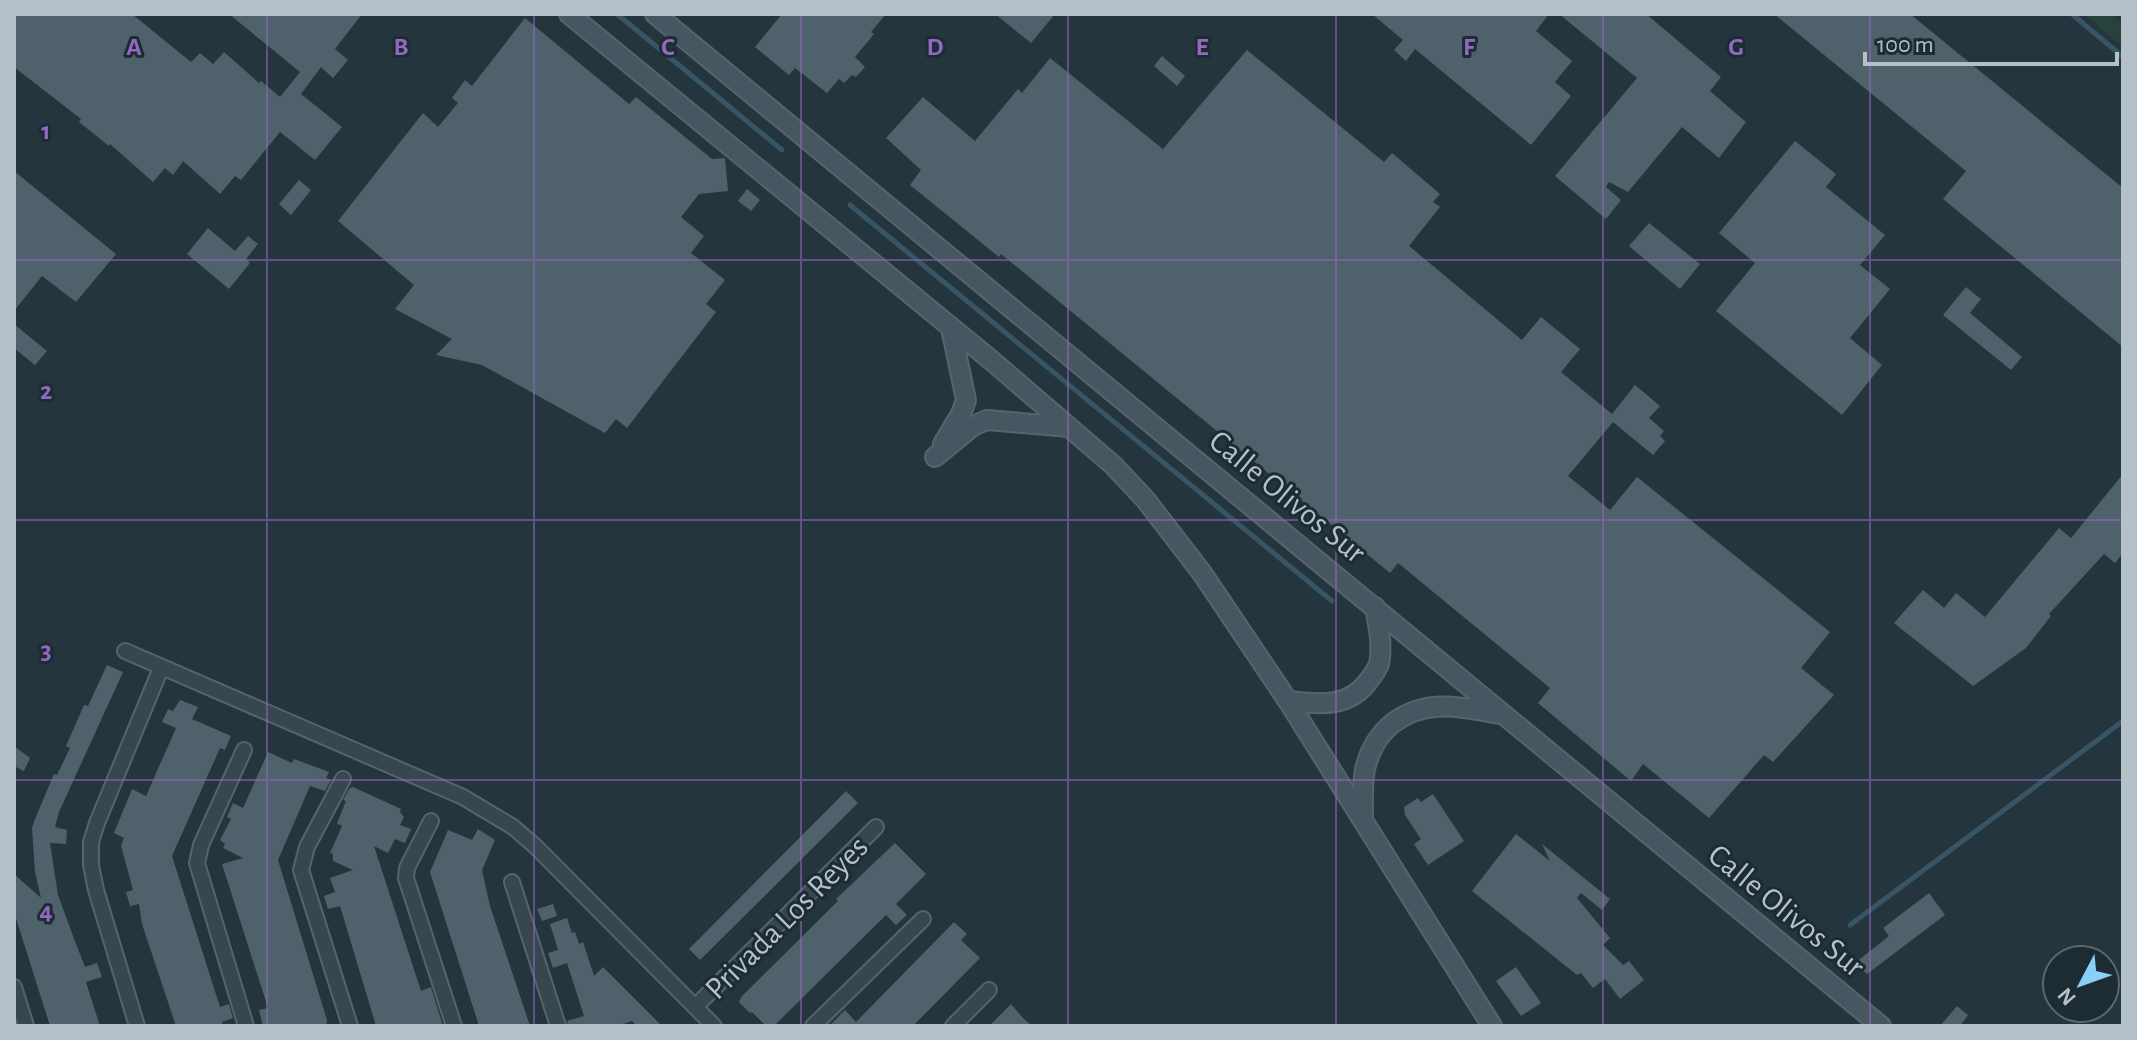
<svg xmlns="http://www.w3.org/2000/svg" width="2137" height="1040" viewBox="0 0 2137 1040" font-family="'Alegreya Sans',sans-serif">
<rect width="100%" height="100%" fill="#24353e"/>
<path fill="#27413d" d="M2084,14H2111L2123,24V47Z"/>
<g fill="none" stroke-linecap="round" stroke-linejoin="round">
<path stroke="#385565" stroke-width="5" d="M617,14L782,150
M2072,14L2123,57
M850,205L1332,601
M1850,925L2123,721"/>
</g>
<path fill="#4f626b" d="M14,14H132L191,62L200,53L213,64L224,52L259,83L261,81L280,97L300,72L229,14H362L335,49L348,60L333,78L321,67L301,94L342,127L315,160L280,132L241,180L235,176L220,194L183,161L173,175L165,168L153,182L110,144L109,146L79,122L81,119L14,67Z
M782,14H886L871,32L874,34L855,57L865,67L856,77L852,75L844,83L839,79L827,93L795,68L789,75L755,47Z
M995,14H1055L1031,43Z
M1372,14H1549L1536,31L1572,61L1555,82L1571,96L1531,145L1415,49L1406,61L1394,50L1403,40Z
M1559,14H1646L1721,77L1710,91L1746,122L1719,158L1682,127L1628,192L1609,182L1606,187L1621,200L1606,219L1555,176L1637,78Z
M1774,14H1910L2123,188V347L1943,199L1966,171Z
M525,18L629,104L636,97L712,159L725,158L728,191L699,194L681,217L704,236L691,253L725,280L706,304L716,312L627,428L616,419L605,433L482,365L436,355L452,339L395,309L414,285L338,221L423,113L438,127L458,103L452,98L465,80L472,86Z
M1247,50L1384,162L1392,153L1440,194L1433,202L1440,207L1409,246L1522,340L1541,317L1580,349L1561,372L1612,414L1635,385L1660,406L1649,418L1664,431L1660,436L1665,441L1653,455L1613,422L1568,476L1610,510L1637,477L1830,632L1801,668L1834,695L1773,762L1764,755L1709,818L1643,764L1631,781L1538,703L1550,688L1398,563L1390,573L1001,254L999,257L910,185L921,170L886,138L923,97L975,141L1018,89L1022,93L1050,58L1163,149Z
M1162,56L1185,76L1177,86L1154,66Z
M1795,141L1836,174L1826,187L1885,235L1860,265L1890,289L1850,338L1882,365L1842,415L1716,311L1755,263L1719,233Z
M14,171L116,254L76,302L42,276L14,311Z
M299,180L311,190L291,215L279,204Z
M747,189L760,200L751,211L738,201Z
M1649,223L1700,264L1680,289L1629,246Z
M208,228L235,251L248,236L258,244L246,259L250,263L229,289L187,254Z
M1966,287L1981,299L1970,313L2022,357L2011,370L1943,315Z
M14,324L47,351L35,365L14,348Z
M2123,474V553L2115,563L2104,554L2049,614L2051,616L2026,648L1973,686L1894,623L1923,590L1944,608L1956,593L1985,617L2059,528L2071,538Z
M107,665L123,672L59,812L55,827L67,830L66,844L50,843L58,895L73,936L85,967L97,963L102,977L86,982L100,1026H50L14,912V874L41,898L35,872L32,828L35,819L54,774L57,775L70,748L66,746L84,705L88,706Z
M180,700L198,707L192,719L231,736L225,750L220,748L172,856L220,1007L229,1004L233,1018L222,1022L223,1026H176L142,924L139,904L130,906L126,892L133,890L121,846L124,838L114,833L132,789L146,796L176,728L162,722L168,709L173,711Z
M14,746L30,758L24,771L14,766Z
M268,752L292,763L294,759L329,772L326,778L331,780L325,791L310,786L278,860L327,1020L326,1026H263L259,1010L268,1008L222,864L243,858L223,848L225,844L220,840L231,819L227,817L233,803L243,808Z
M353,787L401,809L400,812L404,817L400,825L411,829L405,843L395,839L388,853L374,846L421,991L431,987L443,1026H376L340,906L328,909L324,896L335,892L330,878L353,870L333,861V854L330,853L342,826L337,823L346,801L343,800L350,788Z
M846,791L858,803L700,960L689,949Z
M1433,794L1464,841L1428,865L1414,844L1421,839L1405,815L1404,807L1418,798L1421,802Z
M478,829L495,840L482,870L490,906L530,1026H479L430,872L448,830L472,840Z
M1516,834L1550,861L1542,844L1610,899L1602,910L1581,893L1577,898L1610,938L1603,945L1623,965L1629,961L1644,980L1620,999L1605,979L1593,988L1581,973L1577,975L1472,891Z
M895,843L926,874L896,904L907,915L896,925L886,915L774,1026H766L752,1012L750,1013L739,1002L742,996L838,901L836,899Z
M1929,893L1945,915L1867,974L1855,963L1889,936L1883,928Z
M553,904L557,916L542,921L537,909Z
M567,918L572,933L575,932L579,944L583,942L594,976L603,967L662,1026H637L632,1021L617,1026H568L567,1021L584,1016L567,963L553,968L548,953L558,950L550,924Z
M954,922L967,934L961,940L980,958L913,1026H829L845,1010L856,1022Z
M1516,967L1541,1003L1521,1016L1496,981Z
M1011,1004L1023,1018L1032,1026H989Z
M1957,1006L1968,1015L1960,1026H1940Z"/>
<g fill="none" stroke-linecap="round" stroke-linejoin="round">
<defs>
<path id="street" d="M125,651L463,797L513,827L535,846L714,1026
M244,750L201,845L197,863L246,1026
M343,779L307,847L301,870L350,1026
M431,821L407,868L406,878L454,1026
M512,882L558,1026
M14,987L26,1026
M695,1007L876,827
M137,1026L96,890L91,865V842L97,823L161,668
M813,1026L923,919
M953,1026L989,990"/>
<path id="secondary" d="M569,14L991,360L1113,465L1145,499L1202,573L1288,701L1492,1026
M655,14L1881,1026
M943,444L961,414L966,400L951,328
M935,457L973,426L987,420L1069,427
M1288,701C1318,704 1349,709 1369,680C1373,675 1377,669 1379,664C1383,645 1378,625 1375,607
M1363,819C1363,803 1362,785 1365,769C1370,749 1378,735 1393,723C1427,698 1461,707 1500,714"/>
</defs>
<use href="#street" stroke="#56646c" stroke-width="18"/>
<use href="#secondary" stroke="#56646c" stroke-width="22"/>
<use href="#street" stroke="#38464e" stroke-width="14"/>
<use href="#secondary" stroke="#465761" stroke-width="18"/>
<path stroke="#5a6c75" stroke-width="5" stroke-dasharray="8 8" stroke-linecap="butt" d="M2122,14L2123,15"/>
</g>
<path fill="none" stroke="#9268c3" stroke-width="2" stroke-opacity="0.55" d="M267,14V1026M534,14V1026M801,14V1026M1068,14V1026M1336,14V1026M1603,14V1026M1870,14V1026M14,260H2123M14,520H2123M14,780H2123"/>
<g text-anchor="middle" stroke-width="6" stroke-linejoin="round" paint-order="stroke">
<g font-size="32" fill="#b4c1c9" stroke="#1d2b33">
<text transform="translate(1288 496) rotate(39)" y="11">Calle Olivos Sur</text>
<text transform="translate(1787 910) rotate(39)" y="11">Calle Olivos Sur</text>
<text transform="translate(786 917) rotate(-45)" y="11">Privada Los Reyes</text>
</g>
</g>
<g font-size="26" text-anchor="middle" font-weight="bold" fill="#9268c3" stroke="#1d2b33" stroke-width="6" stroke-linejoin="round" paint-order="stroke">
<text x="134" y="55">A</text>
<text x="401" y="55">B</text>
<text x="668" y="55">C</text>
<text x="935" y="55">D</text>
<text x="1202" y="55">E</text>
<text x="1469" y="55">F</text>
<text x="1736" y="55">G</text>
<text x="46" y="139">1</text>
<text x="46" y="399">2</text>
<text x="46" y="659">3</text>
<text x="46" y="919">4</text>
</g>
<rect width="2137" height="1040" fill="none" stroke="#b4c1c9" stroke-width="32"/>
<g transform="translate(2081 984) rotate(229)"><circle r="38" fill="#1d2b33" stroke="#59676f" stroke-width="2"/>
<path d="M0-6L14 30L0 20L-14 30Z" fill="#8acff8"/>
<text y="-12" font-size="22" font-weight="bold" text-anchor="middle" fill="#b4c1c9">N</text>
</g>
<path d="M1865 52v12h252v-12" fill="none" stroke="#b4c1c9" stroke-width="4"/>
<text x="1877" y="52" font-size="24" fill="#b4c1c9" stroke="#1d2b33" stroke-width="6" paint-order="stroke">100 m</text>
</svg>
